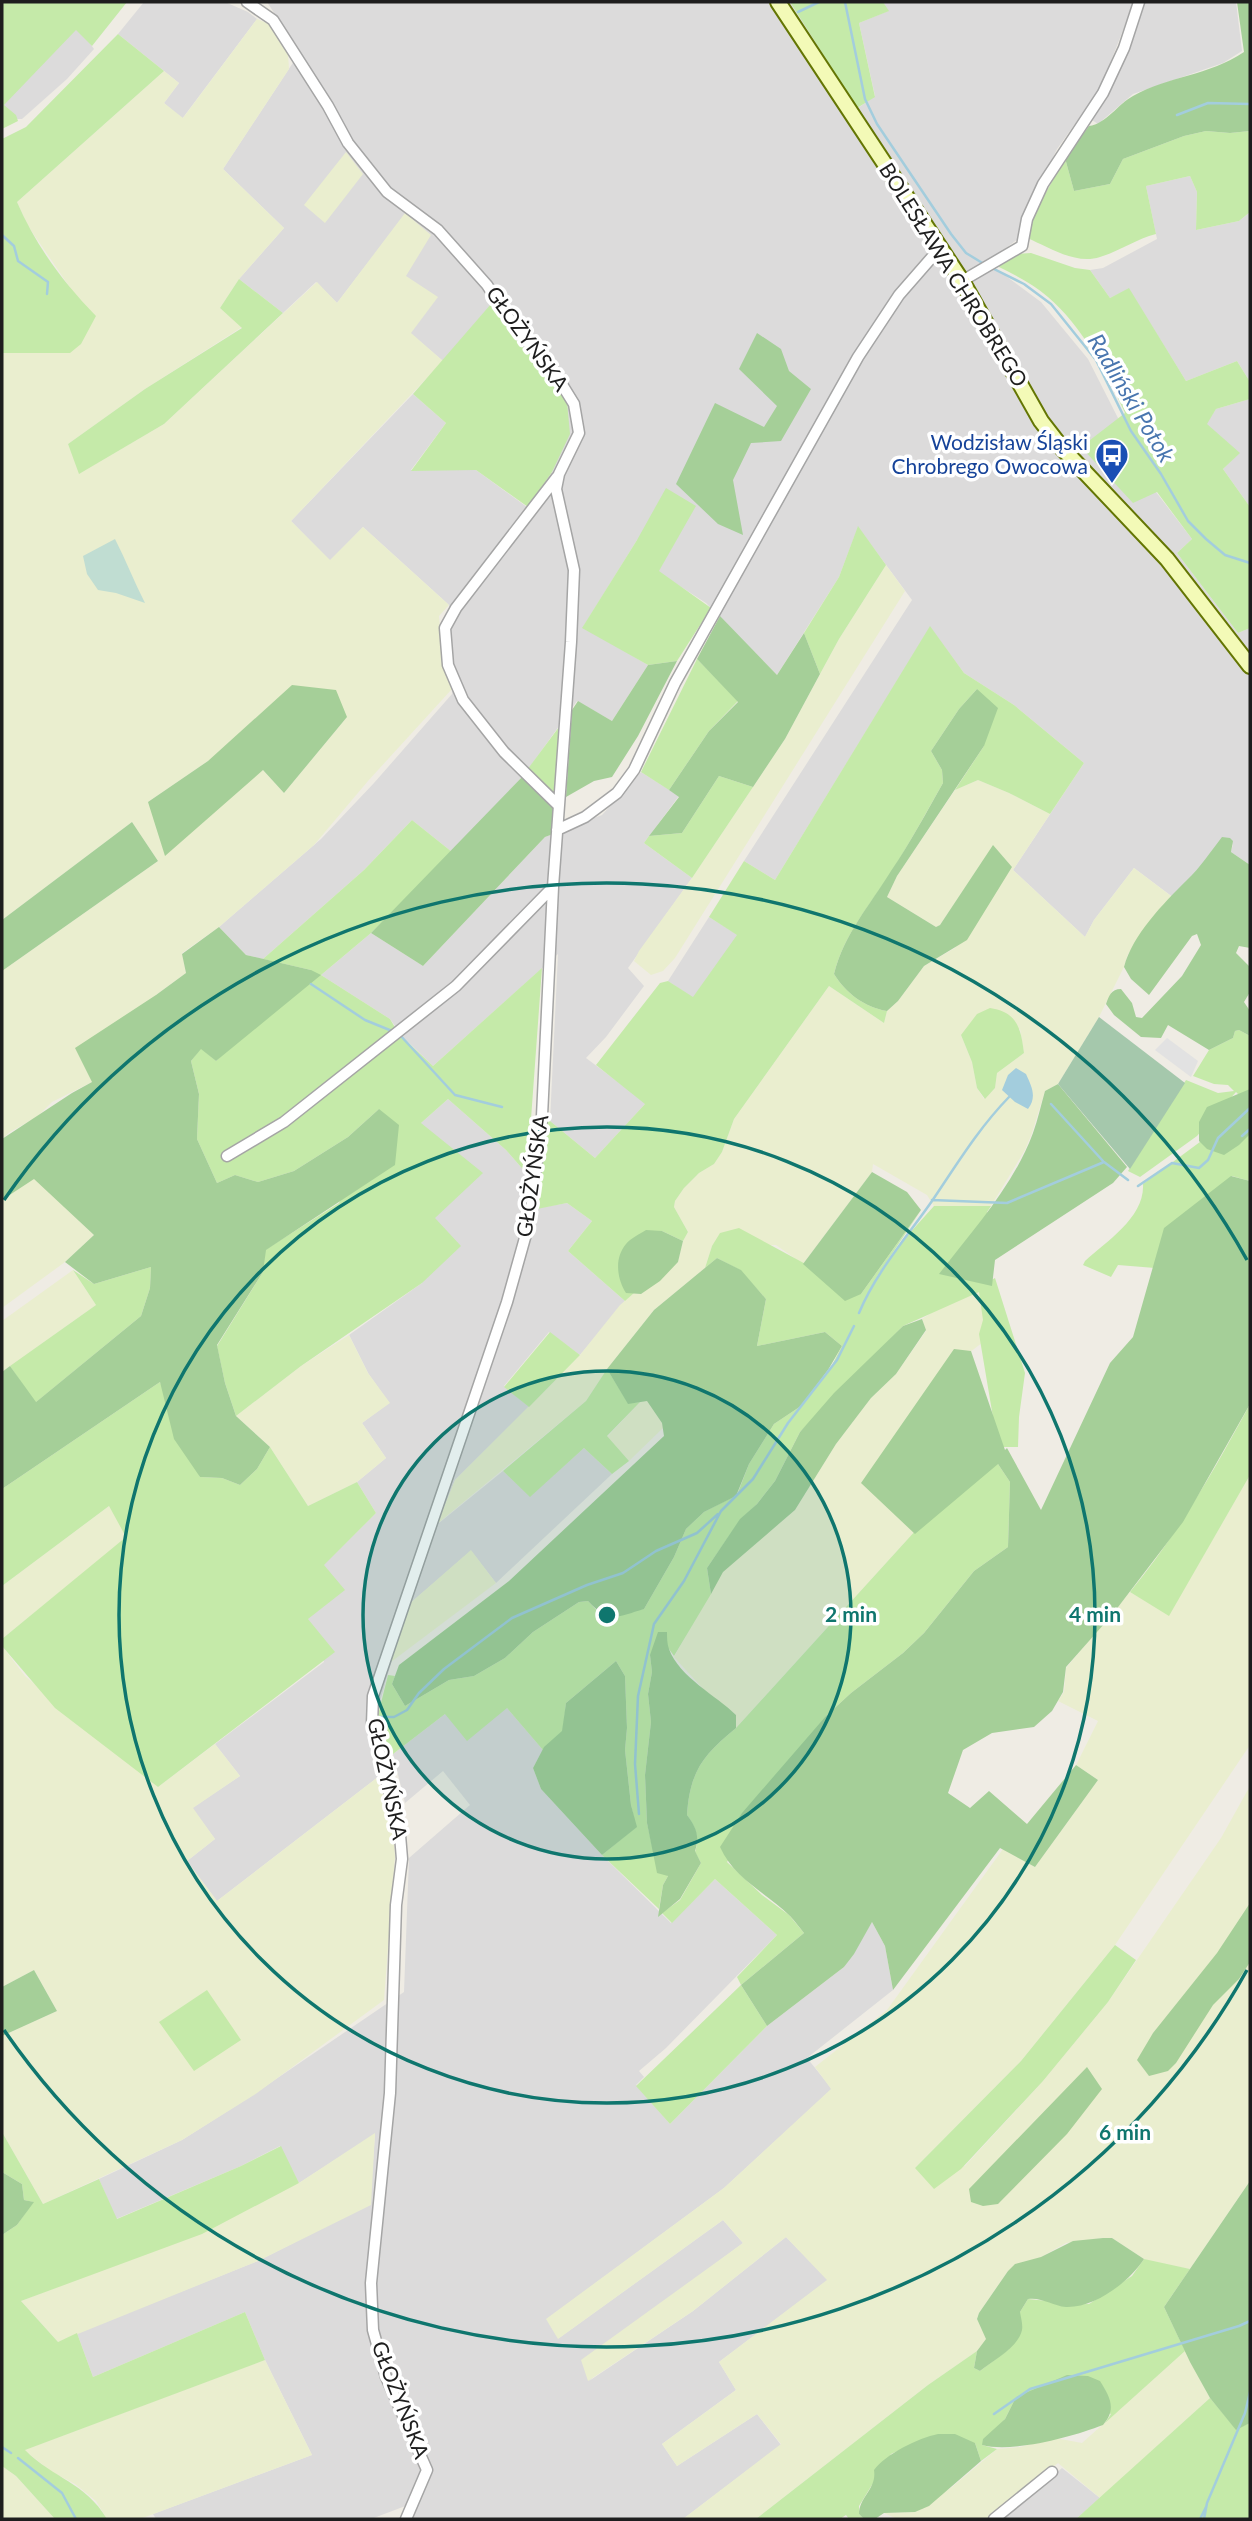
<svg xmlns="http://www.w3.org/2000/svg" width="1252" height="2521" viewBox="0 0 1252 2521" font-family="Lato,sans-serif">
<rect width="100%" height="100%" fill="#efece4"/>
<path fill="#dcdbdb" d="M144,2H225L248,12L257,19L182,119L164,103L179,83L118,34Z
M267,2H790L858,108L875,96L859,23L888,11L883,2H1134L1100,89L1057,149L1025,215L1018,239L987,262L1041,302L1088,359L1119,420L1081,447L1156,492L1192,539L1177,553L1238,633L1250,628V865L1231,852L1233,844L1174,898L1134,868L1094,920L1085,937L1013,870L1084,763L1014,705L964,673L930,627L775,880L744,861L912,600L858,527L839,577L777,675L706,603L658,572L695,506L637,540L583,627L648,665L612,721L577,701L524,775L452,852L412,820L364,870L263,959L246,955L219,927L321,839L374,783L452,694L449,605L363,527L330,561L291,521L413,394L446,423L411,470H476L527,507L552,472L492,304L443,361L410,333L405,275L406,213L337,303L316,282L283,313L239,279L284,228L223,169L300,52Z
M1144,2H1236L1242,51L1223,63L1133,94L1098,124L1092,120L1109,95Z
M77,25L94,49L67,79L22,119H14L2,107V104Z
M1190,176L1197,192L1196,230L1239,221L1250,212V382L1237,361L1186,381L1129,289L1110,298L1090,270L1103,268L1157,239L1146,186Z
M1250,399V507L1223,469L1239,453L1206,424L1216,409Z
M641,772L679,796L644,843L692,878L628,968L644,986L606,1037L586,1058L646,1103L595,1158L550,1121L558,954L433,1066L402,1036L390,1019L321,975L371,933L423,966L545,837L602,815Z
M709,917L738,935L693,998L668,981Z
M448,1099L506,1150L527,1174V1210L567,1203L592,1221L568,1251L625,1301L580,1355L549,1332L504,1386L529,1407L455,1480L439,1523L503,1471L530,1496L584,1448L612,1474L496,1583L471,1551L408,1605L376,1715L378,1777L217,1901L187,1861L215,1839L192,1808L240,1776L215,1744L324,1662L308,1619L323,1565L376,1513L357,1482L386,1458L362,1423L389,1403L368,1373L349,1335L422,1283L435,1218L421,1123Z
M507,1708L543,1750L533,1768L541,1789L602,1855L671,1923L715,1879L777,1935L666,2048L639,2071L644,2077L636,2085L670,2124L767,2026L844,1967L872,1922L885,1946L893,1990L807,2058L832,2089L724,2188L547,2319L559,2338L723,2220L743,2243L680,2290L589,2381L693,2311L786,2237L828,2280L719,2362L736,2390L662,2444L677,2466L757,2414L781,2445L683,2519H402L408,2505L371,2519H156L153,2514L312,2455L265,2360L245,2312L93,2377L77,2333L258,2261L370,2204L375,2134L299,2183L280,2146L241,2166L116,2219L99,2179L182,2140L248,2098L404,1992L409,1858L470,1805L443,1771L405,1803L393,1754L445,1714Z
M1062,2468L1100,2498L1076,2519H1005L1003,2517Z"/>
<path fill="#eaeecf" fill-rule="evenodd" d="M257,19L269,24L288,54L289,69L223,169L284,228L239,279L220,308L242,327L145,389L68,444L80,473L164,424L317,282L337,303L405,213L431,235L406,276L438,297L411,333L443,361L291,521L330,560L363,527L449,605L439,616L443,666L452,689L368,781L314,845L219,927L182,953L186,973L156,995L92,1082L52,1102L37,1117L10,1132L2,1139V971L158,861L132,822L2,920V353H32L71,289L28,226L17,202L164,71L179,83L164,103L183,118ZM347,717L284,793L263,770L148,802L208,761Z
M346,152L363,174L325,223L304,205Z
M886,565L905,591L675,958L663,971L651,975L634,961L639,951L692,878L785,739L839,639Z
M978,780L1009,793L1050,814L1013,870L1085,937L1094,920L1134,868L1171,896L1128,954L1124,967L1099,1017L1058,1084L1045,1091L1032,1133L1025,1150L991,1206H934L927,1195L873,1164L872,1172L803,1264L776,1245L712,1246L705,1268L654,1310L607,1369L586,1401L437,1524L455,1480L580,1355L620,1305L634,1293L641,1294L678,1262L683,1241L688,1232L674,1207L675,1201L684,1188L699,1173L714,1164L722,1152L734,1119L829,986L884,1023L887,1011L898,1001L924,966L955,948L1012,867L993,846L940,925L936,927L887,897L897,876L955,790ZM1020,1029L1024,1053L997,1073L995,1088L984,1099L977,1088L972,1062L961,1035Z
M34,1178L94,1235L65,1262L2,1308V1200Z
M73,1270L96,1305L2,1372V1321Z
M983,1279L987,1339L943,1373L916,1530L736,1728V1715L706,1692L674,1657L722,1572L795,1510L836,1444L871,1398L896,1374L926,1331L922,1319Z
M349,1335L368,1373L390,1403L362,1423L386,1458L357,1482L308,1506L270,1447L236,1416L301,1366Z
M647,1400L662,1423L663,1428L629,1461L607,1437L640,1402Z
M1250,1475V1745L1115,1945L1021,2061L915,2168L965,2166L1043,2081L1108,2002L1221,1838L1250,1786V2181L1190,2269L1147,2261L1112,2238H1103L1066,2243L1041,2257L1008,2271L979,2313L977,2319L987,2339L977,2351L928,2385L756,2519H683L781,2444L757,2414L677,2466L662,2444L736,2390L719,2362L827,2280L786,2237L693,2311L588,2381L581,2360L743,2243L723,2220L558,2339L546,2319L724,2188L831,2089L815,2067L887,2010L1003,1849L1035,1867L1098,1780L1076,1765L1098,1721L1058,1701L1064,1692L1066,1668L1130,1592L1169,1615Z
M109,1506L127,1537L2,1639V1586Z
M471,1550L496,1583L391,1662L408,1605Z
M2,1646L25,1676L158,1787L215,1744L240,1776L193,1808L215,1839L187,1861L217,1901L378,1777L393,1829L395,1857L384,2000L257,2093L182,2140L43,2204L2,2132V2036L57,2011L34,1970L2,1987Z
M375,2133L371,2205L258,2261L58,2342L21,2301L91,2274L299,2183Z
M1185,2351L1210,2398L1100,2498L1058,2463L988,2519H897L884,2513L915,2512L952,2487L997,2449L1020,2447L1055,2438L1082,2443Z
M265,2360L312,2455L140,2519H107L96,2501L75,2484L52,2472L24,2450Z
M2,2466L16,2476L55,2519H2Z"/>
<path fill="#c5eaa9" d="M2,2H127L92,46L76,30L4,105L16,115L18,121L2,129Z
M790,2H883L889,11L859,23L875,97L857,108Z
M118,34L164,71L17,202C36,246 63,282 96,316L81,344L70,353H2V139L26,127Z
M1206,131L1230,133L1250,131V212L1239,221L1196,230L1197,192L1190,176L1146,186L1156,234C1136,239 1120,251 1100,257C1075,265 1049,247 1027,238L1033,216L1065,158L1074,191L1110,184L1123,159L1184,136Z
M1031,253L1075,268L1090,270L1110,298L1129,288L1186,381L1237,361L1250,382V399L1216,409L1207,424L1240,453L1223,469L1250,507V628L1238,633L1177,553L1192,539L1157,492L1133,503L1081,447L1125,413C1107,373 1082,326 1048,297C1033,284 1015,275 997,266L1016,254Z
M239,279L283,313L164,424L79,474L68,444L145,389L242,328L220,308Z
M491,304L567,402L570,434L552,472L528,507L476,470L411,471L446,423L413,394Z
M666,488L696,506L659,571L711,608L677,661L648,665L582,628L637,540Z
M858,526L886,565L839,639L820,674L804,633L839,577Z
M930,626L964,673L1014,705L1084,763L1050,814L1009,793L978,780L955,790L984,746L977,689L959,709L931,751L942,770L943,783C926,813 910,842 892,871C870,905 844,934 834,974C846,993 864,1007 887,1011L884,1023L829,986L734,1119L722,1152L714,1164L699,1173L684,1188L675,1201L674,1207L688,1232L683,1241L662,1231L626,1293H634L625,1301L568,1251L592,1221L567,1203L537,1209L546,1123L550,1121L595,1158L645,1104L596,1065L660,983L668,981L693,997L737,935L709,917L744,861L775,880Z
M697,659L738,701L709,731L669,790L641,772Z
M559,727L555,793L549,792L527,770Z
M719,776L753,787L692,878L644,843L649,836L682,833Z
M412,820L452,852L371,933L321,975L390,1019L399,1034L433,1066L542,968L527,1174L506,1150L448,1099L421,1123L483,1173L435,1218L461,1246L422,1283L301,1366L236,1416L225,1383L217,1346L263,1272L265,1250L339,1203L379,1109L348,1137L294,1171L258,1182L235,1175L217,1183L197,1139L199,1094L191,1061L201,1048L216,1061L311,970L263,959L364,870Z
M990,1008C1017,1012 1021,1028 1024,1053L997,1073L995,1088L985,1099L977,1088L972,1062L961,1035L977,1014Z
M1239,1030L1250,1036V1181L1232,1176L1155,1268L1118,1265L1111,1277L1083,1265L1085,1261C1107,1241 1145,1217 1143,1184L1204,1139L1242,1098L1236,1092L1197,1136L1140,1177L1128,1171L1186,1080L1218,1093L1234,1091L1228,1085L1214,1084L1193,1076L1209,1050L1233,1038L1235,1031Z
M934,1206H991L987,1212L984,1284L995,1278L1025,1373L1019,1417L1018,1447H998L979,1334L983,1320L979,1292L903,1326L800,1432L775,1481L757,1504L740,1520L707,1568L711,1594L674,1656L669,1649L650,1655L652,1672L648,1694L651,1722L645,1775L647,1823L655,1859L668,1876L663,1885L659,1909L602,1855L636,1827L631,1805L625,1750L627,1728L625,1676L616,1661L566,1703L563,1731L543,1750L507,1708L467,1741L445,1714L393,1754L376,1723L388,1675L395,1676L392,1684L405,1706L449,1680L474,1676L505,1658L533,1632L579,1602L588,1601L600,1614L644,1609L674,1557L686,1529L704,1512L737,1495L749,1464L774,1424L801,1406L830,1369L842,1346L825,1332L757,1346L766,1299L740,1270L717,1258L705,1268L712,1246L720,1233L739,1228L861,1294L921,1210L874,1281L907,1236Z
M151,1267L150,1288L141,1316L35,1403L10,1366L96,1305L73,1270L94,1284Z
M550,1332L580,1355L529,1407L504,1387Z
M607,1369L628,1403L640,1402L607,1436L629,1461L612,1474L584,1448L530,1497L503,1471L586,1401Z
M160,1382L200,1477L222,1478L240,1485L257,1469L270,1447L308,1506L357,1482L376,1513L324,1565L345,1590L308,1619L335,1652L158,1787L55,1708L2,1646V1639L126,1537L109,1506L2,1586V1489Z
M1250,1404V1475L1169,1616L1130,1592C1177,1535 1215,1469 1250,1404Z
M996,1461L1010,1482L1008,1547L974,1571L924,1633L903,1653L851,1693L826,1716L727,1862L762,1895L789,1915L804,1933L741,1985L767,2026L670,2124L636,2086L741,1985L737,1977L777,1935L715,1879L672,1923L662,1913L680,1900L701,1863L695,1852C700,1838 695,1826 687,1815C690,1771 703,1755 736,1728L916,1530Z
M1115,1945L1136,1960L1108,2002L1043,2081L961,2169L934,2189L915,2168L1021,2061Z
M207,1990L241,2040L194,2071L159,2022Z
M2,2132L43,2204L99,2179L117,2219L241,2166L281,2146L299,2183L202,2234L21,2301L58,2342L77,2333L93,2377L245,2312L265,2360L25,2450C54,2479 85,2482 107,2519H55L16,2476L2,2466V2235L17,2225L33,2202L24,2200L22,2184L2,2172Z
M1144,2259L1190,2269L1164,2307L1185,2351L1105,2423L1111,2414L1042,2388L1016,2397L1005,2419L982,2445L997,2449L981,2461L975,2443L911,2445L891,2454L859,2506V2514L864,2519H849L846,2515L840,2519H756L928,2385L977,2351L974,2368L980,2371L1009,2349L1020,2312L1028,2299L1048,2301L1058,2305L1089,2304L1132,2276Z
M1210,2398L1236,2429L1250,2423V2519H1076Z"/>
<path fill="#a5cf98" d="M1237,2H1250V131L1230,133L1206,131L1184,136L1123,159L1110,184L1074,191L1065,158L1089,126C1106,124 1118,104 1133,96C1169,76 1208,76 1244,52Z
M757,333L781,349L789,371L811,389L781,441L751,443L733,480L743,535L718,524L676,484L715,403L764,427L777,406L739,369Z
M720,616L777,675L804,633L820,674L785,739L753,787L719,776L682,833L649,836L679,797L669,790L709,731L738,702L697,659Z
M677,661L638,736L612,777L594,781L566,797L572,710L578,701L612,721L648,665Z
M292,685L336,690L347,717L284,793L263,770L165,856L148,802L208,761Z
M977,689L998,708L984,746L897,876L887,897L936,927L940,925L993,845L1012,867L967,940L924,966L898,1001L887,1011C864,1007 846,993 834,974C844,934 870,905 891,871C910,843 926,813 943,783L942,770L931,751L959,709Z
M524,775L554,808L553,834L545,837L423,966L371,933Z
M132,822L158,861L2,971V920Z
M1222,837L1230,838L1233,841L1231,852L1250,865V948L1239,946L1236,953L1250,967V992L1244,1002L1250,1011V1036L1239,1030L1235,1031L1233,1038L1209,1050L1168,1025L1161,1038L1141,1037L1114,1015L1106,1004C1109,996 1111,989 1121,989L1132,1003L1136,1017L1142,1018L1182,976L1201,945L1197,934L1192,936L1149,995L1131,979L1124,967C1133,934 1163,904 1187,880C1200,868 1211,851 1222,837Z
M219,927L246,955L311,970L321,975L216,1061L201,1049L191,1061L199,1094L197,1139L217,1183L235,1175L258,1182L294,1171L348,1137L379,1109L399,1125L395,1165L266,1250L263,1272L217,1345L225,1383L236,1416L270,1447L257,1469L240,1485L222,1478L200,1477L174,1439L160,1382L2,1489V1372L10,1366L36,1402L141,1316L150,1288L151,1267L94,1284L65,1262L94,1235L34,1179L2,1200V1139L72,1093L92,1082L75,1048L156,995L186,973L182,954Z
M1058,1084L1127,1167L1113,1183L995,1260L992,1286L939,1274C973,1230 1014,1185 1033,1133C1038,1119 1041,1105 1045,1091Z
M1250,1089V1134L1239,1145L1224,1155L1207,1149L1199,1141V1122L1207,1107Z
M872,1172L907,1192L921,1210L861,1294L845,1301L803,1264Z
M1231,1176L1250,1181V1404L1183,1522L1112,1615L1066,1667L1063,1692L1052,1711L1034,1727L992,1733L963,1750L948,1793L970,1808L989,1791L1027,1824L1076,1765L1098,1780L1035,1867L1000,1848L893,1990L885,1946L872,1922L854,1954L844,1967L767,2026L741,1985L804,1933C799,1927 795,1921 790,1916C766,1892 735,1880 720,1847L742,1813L826,1716L851,1693L903,1653L924,1633L974,1571L1008,1547L1010,1482L998,1464L915,1534L861,1483L954,1349L971,1351L1005,1450L1007,1448L1041,1510L1110,1363L1133,1337L1164,1228Z
M646,1230L662,1231L683,1241L678,1262L660,1281L641,1294L626,1293C617,1279 614,1258 626,1244C631,1238 640,1234 646,1230Z
M717,1258L741,1270L766,1299L757,1346L825,1332L842,1346L828,1370L801,1406L774,1424L749,1464L736,1496L704,1512L686,1529L674,1557L644,1609C617,1617 609,1624 588,1601L579,1602L533,1632L505,1658L474,1676L449,1680L405,1706L392,1684L399,1665L509,1581L664,1436L662,1423L647,1401L628,1404L607,1369L654,1310Z
M922,1319L926,1330L896,1374L871,1398L836,1444L795,1510L723,1572L711,1594L707,1568L740,1519L757,1504L775,1481L800,1432L834,1393L903,1326Z
M658,1632H667C667,1637 667,1644 669,1649C679,1677 717,1696 736,1715V1728C703,1755 690,1771 687,1815C696,1827 700,1836 695,1851L701,1863L680,1899L658,1917L663,1885L668,1876L657,1873L647,1823L645,1775L651,1722L648,1694L652,1672L650,1655Z
M616,1661L625,1676L627,1728L625,1750L631,1805L637,1827L602,1855L541,1789L533,1768L544,1747L562,1731L566,1703Z
M1250,1903V1962L1239,1979L1213,2005L1176,2063L1168,2071L1149,2076L1137,2060L1153,2033L1217,1953Z
M34,1970L57,2011L2,2036V1987Z
M1087,2067L1102,2089L1067,2134L998,2204L983,2206L971,2202L969,2189Z
M2,2172L22,2184L24,2200L34,2202L17,2225L2,2235Z
M1250,2181V2423L1236,2430L1210,2398L1190,2362L1164,2307Z
M1103,2238H1112L1144,2259C1129,2282 1095,2308 1066,2307C1053,2306 1042,2297 1028,2299L1020,2312C1021,2318 1023,2325 1022,2330C1018,2348 993,2360 980,2371L974,2368L977,2351L986,2339L977,2319L979,2313L1008,2271L1015,2264L1041,2257L1073,2241Z
M1067,2375L1088,2376L1100,2381C1110,2397 1117,2409 1103,2425C1072,2437 1013,2453 982,2445L983,2439L1005,2419L1016,2397Z
M938,2434H955L975,2443L981,2461L929,2506L915,2512L884,2513L875,2519H864L859,2514C859,2497 877,2489 874,2470C886,2454 918,2438 938,2434Z"/>
<path fill="#c0ddd2" d="M115,539C126,560 134,582 145,603L116,593L98,590L87,574L83,556Z"/>
<path fill="#a5c8ac" d="M1099,1017L1185,1083L1130,1169L1058,1084Z"/>
<path fill="#e2e2e2" d="M1167,1038L1198,1061L1191,1077L1155,1050Z"/>
<path fill="#a3cddd" d="M1016,1068L1026,1074C1032,1087 1037,1097 1028,1109L1015,1102L1002,1090L1008,1075Z"/>
<g fill="none" stroke-linecap="round" stroke-linejoin="round">
<path stroke="#a3cddd" stroke-width="2.5" d="M845,2L865,99L877,124L951,234L966,253L984,264
M798,12L819,2
M1177,115L1208,103L1250,104
M2,235L14,246L18,261L48,282L47,294
M990,267L1024,284L1051,304L1096,360L1131,431L1161,474L1188,521L1206,539L1225,555L1250,563
M311,984L365,1020L392,1031
M400,1035L455,1095L502,1107
M1051,1104L1103,1161
M1242,1136L1250,1129
M1138,1186L1172,1163L1199,1168L1208,1160L1218,1138L1250,1108
M932,1200L1007,1203L1104,1162L1128,1180
M859,1313C876,1272 907,1237 932,1201C957,1164 978,1129 1009,1097
M380,1717H394L407,1710L419,1693L444,1669L512,1618L587,1585L623,1573L656,1551L697,1533L718,1514
M639,1814L635,1764L638,1696L654,1624L684,1581L721,1511L753,1479L788,1423L837,1360L854,1326
M994,2414L1030,2389L1239,2326L1250,2321
M2,2447L11,2453
M18,2458L62,2493L76,2519
M1200,2519L1206,2507
M1204,2519L1207,2503L1245,2413L1250,2392"/>
<defs>
<path id="street" d="M247,2L273,20L328,106L348,143L387,192L438,230L487,285L518,332L553,370L574,404L579,433L559,474L556,489L574,570L571,642L553,887L542,1116L530,1220L507,1302L373,1696L372,1724L400,1835L402,1859L396,1905L390,2093L371,2283L373,2330L386,2377L427,2470L406,2519
M962,281L1022,246L1027,219L1043,184L1103,93L1124,48L1139,2
M557,477L456,608L445,628L448,665L463,700L504,752L559,806
M557,830L585,817L617,793L634,770L675,683L858,357L899,295L940,248
M227,1156L284,1122L456,986L553,887
M994,2519L1052,2472"/>
<path id="secondary" d="M778,2L962,281L1041,421L1062,448L1167,559L1250,666"/>
</defs>
<use href="#street" stroke="#a5a5a5" stroke-width="13"/>
<use href="#secondary" stroke="#647603" stroke-width="18"/>
<use href="#street" stroke="#fff" stroke-width="10"/>
<use href="#secondary" stroke="#f3fab7" stroke-width="14"/>
</g>
<circle cx="607" cy="1615" r="244" fill="#0f766e" fill-opacity=".12"/>
<g fill="none" stroke="#0f766e" stroke-width="3.5">
<circle cx="607" cy="1615" r="244"/>
<circle cx="607" cy="1615" r="488"/>
<path d="M1247 1970A732 732 0 0 1 4 2030M4 1200A732 732 0 0 1 1247 1260"/>
</g>
<defs>
<symbol id="bus-pin" viewBox="-11 -11 22 30"><path d="M0 17L-7.5 6A9.5 9.5 0 1 1 7.5 6Z" fill="#1a4fb4" stroke="#fff"/><path d="M-5-6H5V4H4V6H2V4H-2V6H-4V4H-5ZM-3.5-4V0h7V-4ZM-3.5 1.2v1.5H-2V1.2ZM2 1.2v1.5H3.5V1.2Z" fill="#fff"/></symbol>
</defs>
<g fill-rule="evenodd">
<use href="#bus-pin" x="1093" y="436" width="38" height="52"/>
</g>
<g text-anchor="middle" stroke-width="7" stroke-linejoin="round" paint-order="stroke">
<g font-size="21" fill="#1e1e1e" stroke="#fff">
<text transform="translate(953 275) rotate(58)" y="7">BOLESŁAWA CHROBREGO</text>
<text transform="translate(527 339) rotate(54)" y="7">GŁOŻYŃSKA</text>
<text transform="translate(533 1176) rotate(-82)" y="7">GŁOŻYŃSKA</text>
<text transform="translate(387 1779) rotate(78)" y="7">GŁOŻYŃSKA</text>
<text transform="translate(400 2400) rotate(69)" y="7">GŁOŻYŃSKA</text>
</g>
<g font-size="21" fill="#164399" stroke="#fff" text-anchor="end">
<text x="1088" y="450">Wodzisław Śląski<tspan x="1088" dy="24">Chrobrego Owocowa</tspan></text>
</g>
<g font-size="23" font-style="italic" fill="#4976af" stroke="#fff">
<text transform="translate(1131 398) rotate(59)" y="8">Radliński Potok</text>
</g>
</g>
<circle cx="607" cy="1615" r="10" fill="#0f766e" stroke="#fff" stroke-width="3.5"/>
<g font-size="21" text-anchor="middle" font-weight="bold" fill="#0f766e" stroke="#fff" stroke-width="7" stroke-linejoin="round" paint-order="stroke">
<text x="851" y="1622">2 min</text>
<text x="1095" y="1622">4 min</text>
<text x="1125" y="2140">6 min</text>
</g>
<rect width="1252" height="2521" fill="none" stroke="#1e1e1e" stroke-width="7"/>
</svg>
